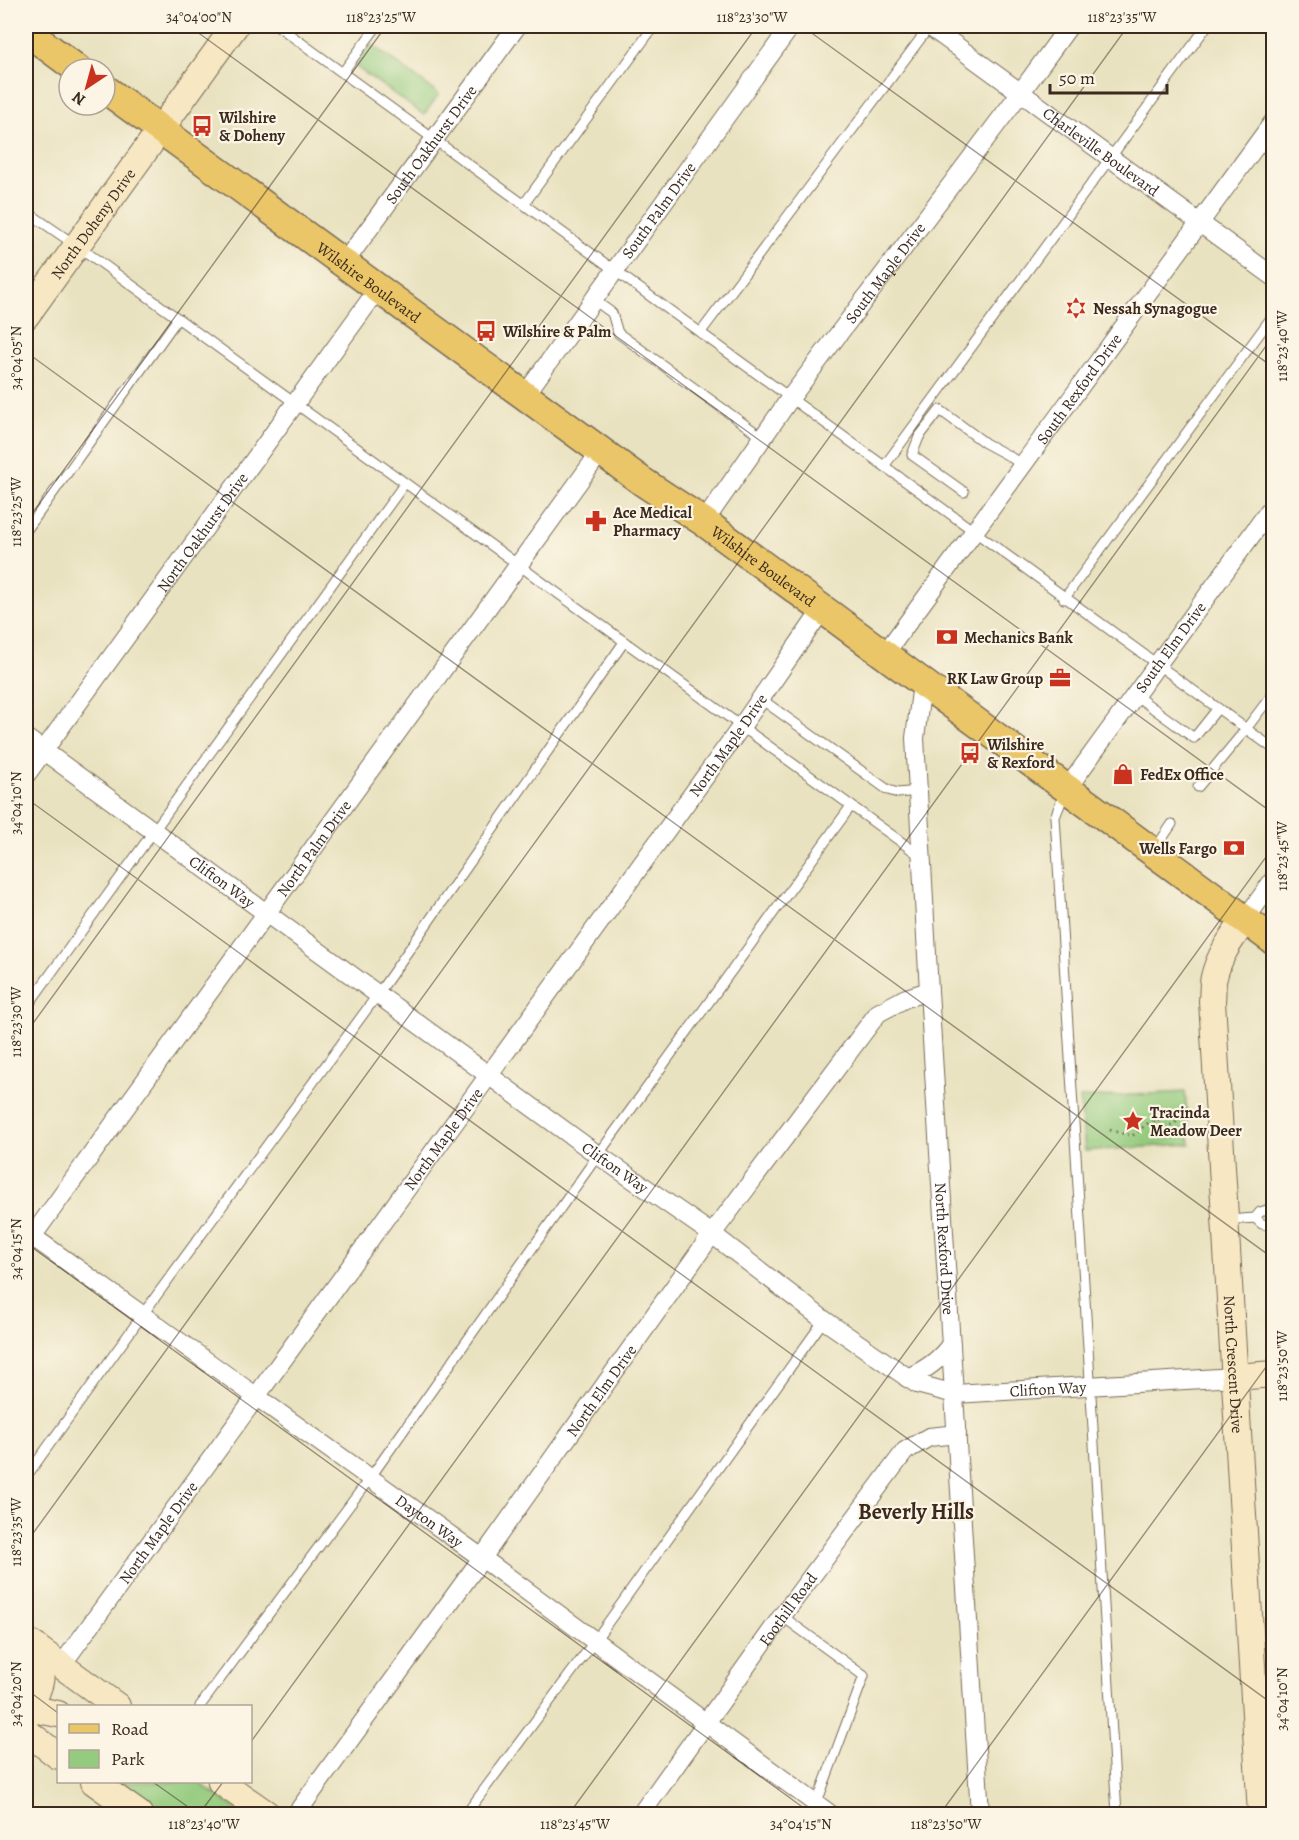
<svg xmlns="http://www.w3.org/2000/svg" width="1299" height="1840" viewBox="0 0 1299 1840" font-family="Alegreya,serif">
<rect width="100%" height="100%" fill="#fcf5e5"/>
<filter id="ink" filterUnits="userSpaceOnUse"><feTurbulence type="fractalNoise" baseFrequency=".0167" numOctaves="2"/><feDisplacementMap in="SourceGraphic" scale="12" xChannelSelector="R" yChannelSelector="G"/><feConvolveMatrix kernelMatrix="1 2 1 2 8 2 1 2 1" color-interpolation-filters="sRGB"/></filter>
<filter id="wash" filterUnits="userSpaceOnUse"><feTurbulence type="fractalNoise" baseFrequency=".008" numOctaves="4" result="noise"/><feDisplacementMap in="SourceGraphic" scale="24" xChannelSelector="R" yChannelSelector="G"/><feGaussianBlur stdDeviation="1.35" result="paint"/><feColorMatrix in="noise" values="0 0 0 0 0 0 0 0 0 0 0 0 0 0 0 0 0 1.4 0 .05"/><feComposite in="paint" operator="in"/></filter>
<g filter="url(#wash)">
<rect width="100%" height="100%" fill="#e9e2c0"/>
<path fill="#94cb7e" stroke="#687a4e" stroke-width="1.5" d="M371,44L439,94L424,115L355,66Z
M1185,1092L1190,1144L1085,1151L1080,1098Z
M110,1782H198L243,1814H156Z"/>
</g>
<g filter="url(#ink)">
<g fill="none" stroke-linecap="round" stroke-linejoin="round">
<defs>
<path id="lane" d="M278,26L1274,749
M343,72L377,26
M524,204L654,26
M26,211L93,257L922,857
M594,300L612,313L618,333L762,437
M701,332L930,26
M885,465L1207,26
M964,492L912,455L919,437L940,410L985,443L1009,456L1022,465
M26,531L178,318
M1064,599L1274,314
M1135,695L1194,738L1218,708
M761,699L888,790L898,793L918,791
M1198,787L1246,729L1274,692
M1065,792L1055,817L1117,1814
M1155,849L1172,824
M26,1008L405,483
M1255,1218L1260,1212L1270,1209
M1228,1220L1255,1218L1262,1224L1271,1226
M26,1477L151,1303L378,994L624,642
M782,1616L864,1676L816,1805L810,1814
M200,1706L370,1478L598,1155L851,806
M466,1814L594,1642L824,1320"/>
<g id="street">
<path id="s1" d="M929,26L1274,277"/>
<path id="s2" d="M344,263L517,26"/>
<path id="s3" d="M525,395L791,26"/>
<path id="s4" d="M704,522L791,397L1021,92L1069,26"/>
<path id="s5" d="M884,655L1274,121"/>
<path id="s6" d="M922,684L915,738L929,991L980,1814"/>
<path id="s7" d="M26,738L598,1155L712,1234L824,1320L917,1384L955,1394L1235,1377"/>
<path id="s8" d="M26,775L378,289"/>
<path id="s9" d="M1066,790L1274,504"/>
<path d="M1244,921L1274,879"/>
<path id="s10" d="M26,1232L482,1558L830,1814"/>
<path id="s11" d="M26,1245L601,451"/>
<path d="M907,1378C926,1370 940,1360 951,1344"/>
<path id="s12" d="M61,1666L741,727L822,610"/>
<path id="s13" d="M296,1814L482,1558L712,1234L878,1013L906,998L929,991"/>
<path id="s14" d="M641,1814L782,1616L905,1451L929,1437L957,1434"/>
</g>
<g id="secondary">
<path id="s15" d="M26,316L235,26"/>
<path id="s16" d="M1244,921C1232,938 1219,955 1214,977C1212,984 1213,993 1212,1001L1261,1814"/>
<path d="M1235,1377L1274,1374"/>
<path d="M26,1640L117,1706"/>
<path d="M36,1647C43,1677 44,1681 28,1708L58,1714"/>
<path d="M26,1731L58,1756"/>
<path d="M94,1782L139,1814"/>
<path d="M221,1782L267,1814"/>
</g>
<g id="primary">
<path d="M26,31L77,69"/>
<path id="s17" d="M105,89L643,482L704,522L1274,941"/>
</g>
</defs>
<use href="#lane" stroke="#786a57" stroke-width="11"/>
<use href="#street" stroke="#786a57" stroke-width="20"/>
<use href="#secondary" stroke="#786a57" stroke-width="28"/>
<use href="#primary" stroke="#786a57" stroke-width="31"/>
<path stroke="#786a57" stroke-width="3" stroke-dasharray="1.5 4.5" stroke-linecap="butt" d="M1154,1121L1165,1127L1175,1124L1179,1117
M1110,1130L1132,1136L1152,1120L1179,1117L1181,1108L1190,1109"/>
<use href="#lane" stroke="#fff" stroke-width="9"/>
<use href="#street" stroke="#fff" stroke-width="18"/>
<use href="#secondary" stroke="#f7e8c3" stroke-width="26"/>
<use href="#primary" stroke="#ebc669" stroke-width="28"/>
</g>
</g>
<path fill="none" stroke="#3b2a1e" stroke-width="1.5" stroke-opacity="0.45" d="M189,26L1274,814M802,26L1274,368M26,352L1274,1259M26,522L386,26M26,798L1274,1705M26,1033L757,26M26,1243L812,1814M26,1543L1128,26M26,1689L58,1713M250,1743L1274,335M153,1782L198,1814M199,1814L223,1782M569,1814L1274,846M940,1814L1274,1356"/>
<defs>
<symbol id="bus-bare" viewBox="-9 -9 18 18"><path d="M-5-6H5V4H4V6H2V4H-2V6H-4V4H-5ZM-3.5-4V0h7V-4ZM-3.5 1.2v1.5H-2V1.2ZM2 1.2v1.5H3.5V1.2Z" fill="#c8321e" stroke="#fcf5e5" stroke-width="2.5" paint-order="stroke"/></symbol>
<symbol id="synagogue-bare" viewBox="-9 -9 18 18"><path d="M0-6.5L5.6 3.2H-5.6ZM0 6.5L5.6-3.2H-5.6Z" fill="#c8321e" stroke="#fcf5e5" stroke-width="2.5" paint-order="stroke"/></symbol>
<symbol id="pharmacy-bare" viewBox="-9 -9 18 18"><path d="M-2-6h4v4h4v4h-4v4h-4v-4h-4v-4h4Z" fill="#c8321e" stroke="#fcf5e5" stroke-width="2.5" paint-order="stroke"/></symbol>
<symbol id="bank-bare" viewBox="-9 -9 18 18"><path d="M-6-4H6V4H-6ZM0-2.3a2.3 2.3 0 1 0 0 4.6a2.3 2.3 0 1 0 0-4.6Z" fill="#c8321e" stroke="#fcf5e5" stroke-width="2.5" paint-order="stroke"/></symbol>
<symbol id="office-bare" viewBox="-9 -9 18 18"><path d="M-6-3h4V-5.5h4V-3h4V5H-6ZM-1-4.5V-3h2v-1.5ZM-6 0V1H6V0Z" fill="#c8321e" stroke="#fcf5e5" stroke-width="2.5" paint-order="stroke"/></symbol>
<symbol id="shop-bare" viewBox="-9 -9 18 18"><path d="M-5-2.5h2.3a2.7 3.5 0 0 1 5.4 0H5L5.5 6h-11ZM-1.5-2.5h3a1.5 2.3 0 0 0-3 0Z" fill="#c8321e" stroke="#fcf5e5" stroke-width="2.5" paint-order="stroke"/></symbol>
<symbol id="sight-bare" viewBox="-9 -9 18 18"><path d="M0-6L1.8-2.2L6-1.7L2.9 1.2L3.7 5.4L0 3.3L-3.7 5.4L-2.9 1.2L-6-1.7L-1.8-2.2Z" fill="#c8321e" stroke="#fcf5e5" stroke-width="2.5" paint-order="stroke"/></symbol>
</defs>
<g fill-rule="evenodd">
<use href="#bus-bare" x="187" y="111" width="30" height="30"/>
<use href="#synagogue-bare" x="1061" y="293" width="30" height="30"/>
<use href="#bus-bare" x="471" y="316" width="30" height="30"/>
<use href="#pharmacy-bare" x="581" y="506" width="30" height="30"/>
<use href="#bank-bare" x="932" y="622" width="30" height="30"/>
<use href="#office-bare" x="1045" y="663" width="30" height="30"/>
<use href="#bus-bare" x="955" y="738" width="30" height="30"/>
<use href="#shop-bare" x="1108" y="759" width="30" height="30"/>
<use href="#bank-bare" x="1219" y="833" width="30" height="30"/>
<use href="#sight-bare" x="1118" y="1106" width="30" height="30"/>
</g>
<g text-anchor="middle" stroke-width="4.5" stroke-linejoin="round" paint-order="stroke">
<g font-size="16" font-weight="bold" fill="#3b2a1e" stroke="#fcf5e5" text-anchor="start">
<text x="219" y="123">Wilshire<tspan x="219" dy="18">&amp; Doheny</tspan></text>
<text x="1093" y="314">Nessah Synagogue</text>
<text x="503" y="337">Wilshire &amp; Palm</text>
<text x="613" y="518">Ace Medical<tspan x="613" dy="18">Pharmacy</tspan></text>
<text x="964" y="643">Mechanics Bank</text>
<text x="1043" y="684" text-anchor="end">RK Law Group</text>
<text x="987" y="750">Wilshire<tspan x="987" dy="18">&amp; Rexford</tspan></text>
<text x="1140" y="780">FedEx Office</text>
<text x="1217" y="854" text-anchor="end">Wells Fargo</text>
<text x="1150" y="1118">Tracinda<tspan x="1150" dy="18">Meadow Deer</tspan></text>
</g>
<g font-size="16" fill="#3b2a1e" stroke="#fcf5e5">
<text dy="6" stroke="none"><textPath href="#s2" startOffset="147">South Oakhurst Drive</textPath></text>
<text dy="6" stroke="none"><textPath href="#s1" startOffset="213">Charleville Boulevard</textPath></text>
<text dy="6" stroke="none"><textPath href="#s3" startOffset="228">South Palm Drive</textPath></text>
<text dy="6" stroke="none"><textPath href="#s15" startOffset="114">North Doheny Drive</textPath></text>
<text dy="6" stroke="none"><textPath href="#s4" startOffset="308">South Maple Drive</textPath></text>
<text dy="6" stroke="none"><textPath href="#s17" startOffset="327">Wilshire Boulevard</textPath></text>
<text dy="6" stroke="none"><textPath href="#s5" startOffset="330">South Rexford Drive</textPath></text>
<text dy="6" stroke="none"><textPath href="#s8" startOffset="300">North Oakhurst Drive</textPath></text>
<text dy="6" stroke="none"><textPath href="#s17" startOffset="813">Wilshire Boulevard</textPath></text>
<text dy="6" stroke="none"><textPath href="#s9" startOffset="177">South Elm Drive</textPath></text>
<text dy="6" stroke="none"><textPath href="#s12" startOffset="1137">North Maple Drive</textPath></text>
<text dy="6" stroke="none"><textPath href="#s11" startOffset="490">North Palm Drive</textPath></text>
<text dy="6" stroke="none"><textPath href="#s7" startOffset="243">Clifton Way</textPath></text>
<text dy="6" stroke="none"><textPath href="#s12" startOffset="651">North Maple Drive</textPath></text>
<text dy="6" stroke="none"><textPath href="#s7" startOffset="729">Clifton Way</textPath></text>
<text dy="6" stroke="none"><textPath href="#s6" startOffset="566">North Rexford Drive</textPath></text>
<text dy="6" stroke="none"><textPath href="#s16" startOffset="452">North Crescent Drive</textPath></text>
<text dy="6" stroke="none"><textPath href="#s7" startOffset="1233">Clifton Way</textPath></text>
<text dy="6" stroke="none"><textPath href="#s13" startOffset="522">North Elm Drive</textPath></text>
<text dy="6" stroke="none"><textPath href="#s10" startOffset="496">Dayton Way</textPath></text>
<text dy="6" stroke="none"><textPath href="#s12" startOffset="165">North Maple Drive</textPath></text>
<text dy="6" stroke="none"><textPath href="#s14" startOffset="252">Foothill Road</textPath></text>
</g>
<g font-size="22" font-weight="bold" fill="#3b2a1e" stroke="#fcf5e5">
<text x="916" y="1519">Beverly Hills</text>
</g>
</g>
<rect width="1299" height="1840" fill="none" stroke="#fcf5e5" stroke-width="66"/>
<rect x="57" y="1705" width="195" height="78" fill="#fcf5e5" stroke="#afa495" stroke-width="1.5"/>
<rect x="69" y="1724" width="30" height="9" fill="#ebc669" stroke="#afa495" stroke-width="1.5"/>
<text x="111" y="1735" font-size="18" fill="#3b2a1e">Road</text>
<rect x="69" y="1750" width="30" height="18" fill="#94cb7e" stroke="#afa495" stroke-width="1.5"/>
<text x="111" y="1765" font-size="18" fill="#3b2a1e">Park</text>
<g transform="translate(87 87) rotate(216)"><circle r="28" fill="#fcf5e5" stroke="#afa495" stroke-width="1.5"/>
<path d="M0-4.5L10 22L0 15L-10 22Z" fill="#c8321e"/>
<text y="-9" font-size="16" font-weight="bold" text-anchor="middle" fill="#3b2a1e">N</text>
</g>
<path d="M1050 84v9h117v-9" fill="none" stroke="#3b2a1e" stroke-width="3"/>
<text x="1059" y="84" font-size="18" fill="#3b2a1e" stroke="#fcf5e5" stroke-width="4.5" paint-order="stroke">50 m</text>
<rect x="33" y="33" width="1233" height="1774" fill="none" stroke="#3b2a1e" stroke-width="2"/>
<g font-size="15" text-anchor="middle" fill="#3b2a1e">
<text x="199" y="22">34°04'00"N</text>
<text x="381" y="22">118°23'25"W</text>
<text x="752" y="22">118°23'30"W</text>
<text x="1122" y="22">118°23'35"W</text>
<text transform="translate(1282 346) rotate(-90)" y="5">118°23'40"W</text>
<text transform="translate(16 358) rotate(-90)" y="5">34°04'05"N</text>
<text transform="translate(16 512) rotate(-90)" y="5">118°23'25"W</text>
<text transform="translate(16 803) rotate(-90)" y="5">34°04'10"N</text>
<text transform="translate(1282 856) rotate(-90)" y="5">118°23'45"W</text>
<text transform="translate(16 1022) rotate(-90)" y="5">118°23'30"W</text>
<text transform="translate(16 1249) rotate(-90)" y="5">34°04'15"N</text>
<text transform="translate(1282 1366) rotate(-90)" y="5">118°23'50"W</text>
<text transform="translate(16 1532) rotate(-90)" y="5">118°23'35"W</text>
<text transform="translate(16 1694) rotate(-90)" y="5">34°04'20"N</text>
<text transform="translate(1282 1699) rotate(-90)" y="5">34°04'10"N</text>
<text x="204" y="1829">118°23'40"W</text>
<text x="575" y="1829">118°23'45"W</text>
<text x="801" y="1829">34°04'15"N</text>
<text x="946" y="1829">118°23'50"W</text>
</g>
</svg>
